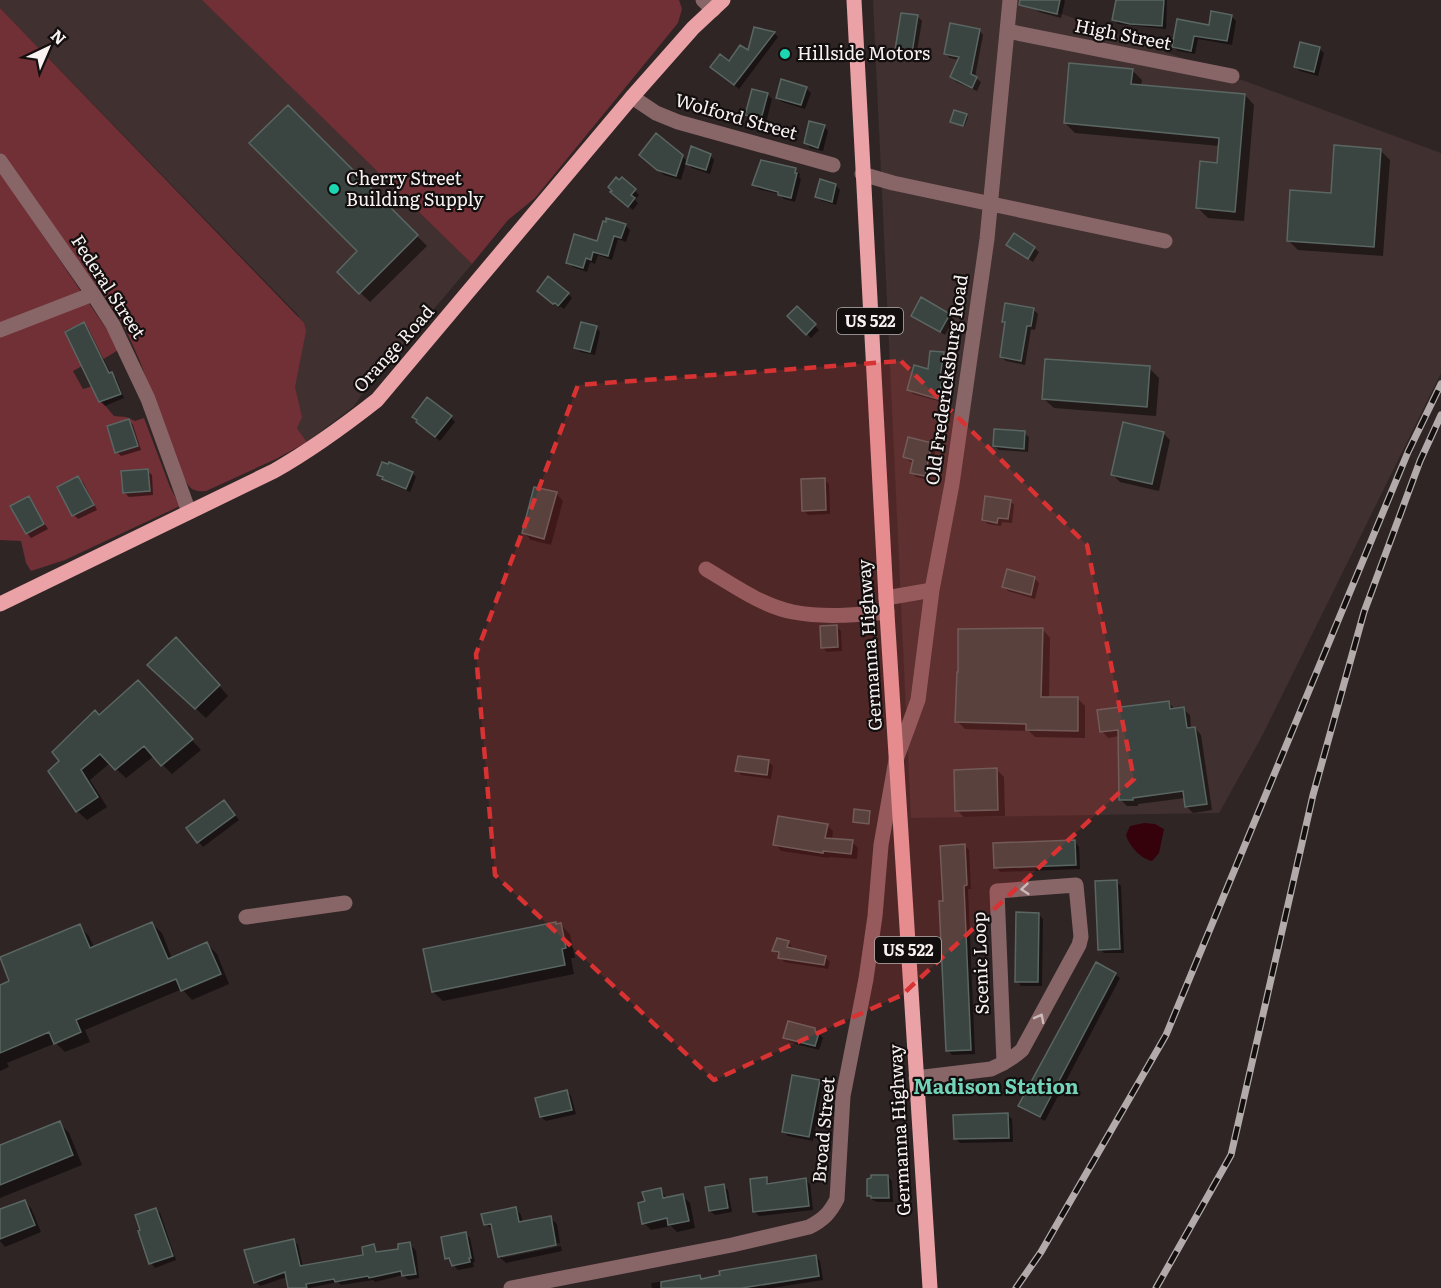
<svg xmlns="http://www.w3.org/2000/svg" width="1441" height="1288" viewBox="0 0 1441 1288" font-family="Literata,serif">
<rect width="100%" height="100%" fill="#2f2525"/>
<path fill="#403030" d="M0,0H240L221,18L472,264L367,388L353,407L307,442L272,392L299,316L0,8Z
M873,0H1024L1441,153V373L1261,738L1219,813L911,818Z"/>
<path fill="#712f36" d="M202,0H679L682,9L678,23L535,198L508,220L472,264Z
M0,8L304,323L306,331L295,387L302,417L297,428L307,442L276,459L206,491C191,493 188,486 182,474L139,359L124,326L105,297L0,153Z
M0,172L120,349L102,360L84,322L65,331L82,366L73,371L83,389L93,386L98,401L103,403L114,416L126,417L135,421L144,418L170,487L180,506L65,560L31,571L26,563L21,541L0,540Z"/>
<path fill="#35020c" d="M1144,823L1155,824L1164,829L1159,853L1152,861C1141,859 1129,846 1126,835L1130,826Z"/>
<path fill="#0007" d="M1036,0H1064L1065,1L1061,18L1039,12L1034,8Z
M1117,0H1167L1166,29L1118,24L1114,20Z
M1231,16L1236,21L1232,45L1198,39L1195,54L1178,51L1173,46Z
M918,17L922,21L916,57L901,54L897,50Z
M979,30L983,35L975,77L981,82L977,91L956,82L952,77L960,60L950,58L945,53Z
M774,33L778,37L739,89L716,71L749,52Z
M1319,49L1324,53L1318,76L1300,71L1295,67Z
M1132,70L1142,80L1141,86L1245,95L1254,105L1244,221L1208,218L1198,208L1218,164L1220,146L1075,133L1065,123Z
M806,88L811,93L805,109L782,102L777,97Z
M753,91L768,95L772,99L766,123L751,119L746,114Z
M288,107L427,246L370,302L339,272L359,251Z
M966,115L968,117L964,127L952,122Z
M824,126L828,131L823,151L810,148L806,143Z
M1380,150L1390,160L1383,256L1298,250L1288,240L1333,194Z
M710,155L714,160L710,174L692,168L686,163L681,180L664,175L645,159L682,156L688,162Z
M795,170L800,174L799,177L801,179L795,202L784,199L779,194L758,189L754,185Z
M622,179L639,195L635,200L638,203L633,210L617,197Z
M835,185L840,190L836,205L822,201L817,197Z
M625,225L630,230L626,242L618,239L612,260L598,255L595,264L590,262L587,272L573,267L568,263Z
M1008,245L1034,248L1039,252L1033,262Z
M568,294L572,298L564,309L560,306L559,308L543,295Z
M922,300L954,319L945,335L913,315Z
M797,308L819,330L811,338L789,316Z
M1033,309L1038,314L1035,330L1031,329L1025,365L1006,361L1001,357L1006,324L1004,321Z
M83,324L88,328L111,374L116,378L124,398L105,406L100,401Z
M596,327L600,332L595,355L580,352L576,347Z
M943,354L947,358L944,381L947,384L942,402L913,394L909,390L929,371Z
M1149,368L1159,378L1156,416L1054,408L1044,399Z
M451,417L455,422L440,441L422,426Z
M129,420L133,425L141,450L121,456L117,452Z
M1024,433L1029,437L1028,452L999,450L994,446Z
M1163,433L1170,440L1159,491L1120,482L1113,475Z
M932,444L936,448L929,480L916,477L912,472L914,463L909,461L905,457Z
M147,471L152,475L153,495L129,497L124,492Z
M412,473L416,477L410,492L388,483L379,475Z
M78,478L83,482L97,510L78,519L74,515Z
M824,480L829,484L830,514L808,515L804,511Z
M556,493L563,501L551,545L531,540L524,533Z
M28,498L48,529L31,538L27,533Z
M1010,501L1014,505L1012,523L1002,522L1001,526L988,524L983,520Z
M1034,578L1039,583L1035,599L1008,591L1004,587Z
M837,627L841,631L842,651L827,652L822,647Z
M1043,630L1050,638L1049,698H1077L1085,706V738L1035,737L1029,731L965,729L957,721Z
M186,649L228,696L206,718L159,674Z
M147,692L201,750L172,774L154,756L126,778L110,763L90,780L107,807L87,820L77,811L50,771L100,717Z
M1169,703L1176,710L1183,709L1190,715L1191,729L1195,728L1201,735L1212,810L1193,813L1187,807L1185,798L1138,804V806H1127L1120,799L1119,736L1108,738L1102,731Z
M769,762L773,766L771,779L741,775L737,770Z
M997,770L1004,777L1005,816L964,817L957,810Z
M228,806L239,820L203,847L188,828Z
M869,812L871,814L870,825L854,821Z
M827,825L833,831L832,840L852,842L858,848L857,859L829,857V858L781,851L775,844Z
M1075,842L1079,847L1080,869L1000,872L996,867Z
M965,846L969,850L971,889H968L975,1054L952,1055L948,1050L945,902Z
M1116,882L1121,886L1124,953H1104L1100,949Z
M1038,914L1043,919L1042,986H1021L1017,981Z
M555,923L561,925L570,934L575,958H571L574,974L443,1001L433,992Z
M152,924L162,933L172,959L207,944L217,954L229,984L192,1000L182,989L85,1030L90,1042L65,1052L56,1043L7,1063L9,1067L0,1071V987L10,982L1,959L79,926L89,936L94,948Z
M788,942L792,947V950L825,957L830,962L828,969L784,962L774,950Z
M1115,974L1120,978L1045,1121L1024,1110L1020,1106Z
M815,1029L823,1038L819,1050L789,1042L785,1037Z
M819,1082L823,1086L813,1141L788,1136L783,1131Z
M567,1092L571,1096L576,1114L546,1121L541,1117Z
M1007,1115L1012,1119L1013,1142L960,1143L956,1139Z
M59,1123L69,1133L82,1165L0,1198V1147Z
M887,1176L892,1181L893,1202H877L873,1200L868,1195L873,1180Z
M766,1179L771,1185L805,1180L810,1184L813,1210L759,1216L754,1211Z
M723,1186L728,1190L732,1212L715,1215L710,1211Z
M660,1190L668,1199L682,1196L690,1203L695,1228L677,1232L671,1226L651,1230L644,1223L646,1202Z
M24,1201L31,1208L41,1232L5,1247L0,1241V1211Z
M515,1208L521,1215L523,1223L550,1218L557,1224L560,1243L502,1255V1258L561,1246L562,1251L506,1263L500,1257L494,1230L485,1224Z
M156,1209L160,1213L176,1260L155,1268L151,1263L140,1232L142,1231Z
M466,1234L470,1238L475,1262H473L474,1267L458,1270L447,1258Z
M294,1241L298,1245L303,1267L365,1256L373,1245L378,1253L400,1250L410,1244L416,1251L419,1278L408,1280L403,1275L375,1282L373,1280L341,1285L338,1282L309,1288H289L287,1277L260,1286L256,1282Z
M816,1257L820,1261L823,1280L772,1288H652L651,1283L699,1276L703,1280Z"/>
<path fill="#3a4542" stroke="#5a6662" stroke-width="1.5" d="M1020,0H1060L1057,14L1019,5Z
M1116,0H1164L1162,26L1130,24L1112,20Z
M1211,11L1232,15L1227,41L1194,36L1191,51L1172,47L1177,19L1209,25Z
M901,13L918,15L912,53L895,50Z
M950,23L980,29L971,74L977,77L972,88L950,77L959,57L944,54Z
M754,27L775,32L734,85L710,67L720,54L729,61L740,45L748,50Z
M1300,42L1320,47L1314,72L1294,67Z
M1069,63L1133,69L1131,84L1245,94L1235,212L1196,208L1200,161L1217,163L1219,138L1064,123Z
M781,79L807,87L801,105L776,98Z
M752,89L768,93L761,119L745,115Z
M288,105L418,235L359,294L337,272L357,251L249,143Z
M954,110L967,114L963,126L950,122Z
M809,121L825,125L818,148L804,143Z
M656,133L683,155L676,176L657,170L639,155Z
M1334,145L1381,149L1374,247L1287,241L1290,190L1331,193Z
M691,146L711,154L706,170L686,164Z
M761,160L796,168L795,173H797L791,198L778,195V192L752,185Z
M616,177L619,180L622,177L636,189L631,195L635,198L628,207L610,192L612,191L608,187Z
M820,179L836,184L832,202L815,197Z
M606,218L626,224L621,238L614,236L608,256L593,252L591,260L586,258L583,268L566,263L574,234L597,241L603,221L606,222Z
M1014,233L1035,247L1028,259L1006,245Z
M548,276L569,293L558,306L555,303L553,304L537,291Z
M921,297L950,314L940,332L911,316Z
M1005,303L1034,308L1031,326H1027L1021,361L1000,357L1005,322H1002Z
M797,306L816,324L806,335L787,316Z
M84,322L109,373L112,372L121,394L99,402L65,332Z
M581,322L597,326L590,352L574,348Z
M930,351L944,352L940,377L943,378L938,399L907,390L914,365L928,369Z
M1045,359L1150,366L1147,407L1042,399Z
M427,397L452,416L435,437L416,422L417,420L412,417Z
M129,419L138,446L115,453L107,426Z
M1123,422L1164,432L1152,484L1111,475Z
M994,429L1025,431L1024,449L993,446Z
M908,437L932,443L925,476L910,473L913,460L903,457Z
M382,462L388,464L389,462L413,472L406,489L382,479L383,477L377,475Z
M148,469L150,491L123,493L121,471Z
M78,476L94,505L72,516L57,487Z
M825,478L826,510L802,511L801,479Z
M534,487L557,492L544,539L522,533Z
M29,496L44,524L26,534L10,506Z
M985,496L1011,500L1008,519L998,518L997,523L982,520Z
M1007,569L1035,577L1031,595L1002,587Z
M837,625L838,647L821,648L820,626Z
M1043,628L1041,697H1078V731L1026,730V724L955,722L957,672H958V629Z
M176,637L220,685L195,709L147,665Z
M138,680L193,739L161,766L144,746L115,770L100,754L81,770L98,797L76,812L48,771L59,761L52,752L95,710L99,715Z
M1169,701L1170,709L1184,707L1187,728L1195,727L1207,804L1185,807L1183,791L1133,798V800H1119L1118,730L1100,732L1097,710Z
M738,756L769,760L767,775L735,771Z
M997,768L998,810L955,811L954,770Z
M224,800L235,815L197,843L186,828Z
M854,809L870,811L869,824L853,822Z
M778,816L828,824L825,838L853,840L851,854L823,851V853L773,845Z
M1075,840L1076,865L994,868L993,843Z
M965,844L967,885L964,886L971,1050L946,1051L939,901H943L940,846Z
M1117,880L1120,949L1098,950L1095,881Z
M1016,912L1039,913L1038,982H1015Z
M152,922L168,959L207,942L221,974L181,991L176,979L76,1020L81,1032L54,1044L49,1032L0,1053V985L9,981L0,957L80,924L90,948Z
M556,922V924L561,923L566,948L562,949L565,965L432,992L423,949Z
M777,938L789,941L787,947L826,956L824,965L778,958L779,952L772,951Z
M1096,962L1116,973L1040,1117L1018,1106Z
M788,1021L815,1028V1031L819,1033L815,1046L783,1038Z
M792,1075L820,1080L809,1137L782,1132Z
M567,1090L572,1110L540,1117L535,1098Z
M1008,1113L1009,1138L954,1139L953,1115Z
M60,1121L73,1155L0,1185V1145Z
M871,1175H888L889,1198H871V1196H867V1179L871,1178Z
M767,1177V1184L806,1178L809,1206L753,1212L750,1179Z
M724,1184L728,1208L709,1211L705,1187Z
M661,1188L663,1198L683,1194L689,1221L668,1225L667,1218L642,1224L638,1203L645,1201L642,1192Z
M25,1200L35,1225L0,1239V1209Z
M516,1207L519,1222L551,1216L556,1245L498,1257L491,1224L484,1225L481,1214Z
M156,1208L173,1256L149,1264L138,1231L140,1230L135,1215Z
M466,1232L471,1258H469L470,1262L452,1266L449,1258L445,1259L441,1237Z
M294,1239L300,1266L363,1255L362,1247L374,1244L376,1252L398,1249V1244L410,1242L416,1274L402,1276L401,1271L369,1278L368,1276L335,1282L334,1279L306,1284L307,1288H288L285,1272L254,1283L244,1250Z
M816,1255L819,1276L742,1288H661V1282L700,1275L701,1279L720,1275L719,1271Z"/>
<g fill="none" stroke-linecap="round" stroke-linejoin="round">
<path stroke="#886567" stroke-width="15" d="M703,0L713,10
M1007,31L1232,76
M632,97L656,113L678,122L833,165
M0,161L93,294L113,325L148,399L189,512
M862,174L893,183L1165,241
M0,330L93,294
M706,569C733,585 762,606 793,612C824,618 856,615 887,612
M886,598L932,590
M246,917L345,903
M916,1078L991,1069C1003,1064 1013,1058 1022,1050L1079,945L1081,937L1076,885L997,891L1004,1063
M511,1288L732,1245L809,1227C823,1220 830,1213 837,1199L843,1096L866,979L875,916L881,845L896,760L918,700L932,590L952,484L987,239L1010,0"/>
<path stroke="#eaa2a6" stroke-width="15" d="M854,0L886,598L930,1288
M0,604L274,471C311,450 344,426 377,400L632,97L693,28L723,0"/>
<defs>
<path id="rail" d="M1016,1288L1041,1252L1166,1035L1408,452L1441,384
M1156,1288L1231,1155L1313,795L1364,612L1420,461L1441,415"/>
</defs>
<use href="#rail" stroke="#b3abab" stroke-width="7"/>
<use href="#rail" stroke="#140f0f" stroke-width="4.5" stroke-dasharray="14" stroke-linecap="butt"/>
</g>
<defs><path id="oneway-chevron" d="M-2-3.5L2.5 0L-2 3.5" fill="none" stroke-width="1.6" stroke-linecap="round" stroke-linejoin="round" transform="scale(1.5)"/></defs>
<g stroke="#ccbaba">
<use href="#oneway-chevron" transform="translate(1025 889) rotate(175)"/>
<use href="#oneway-chevron" transform="translate(1040 1018) rotate(-62)"/>
</g>
<path fill="#d83232" fill-opacity="0.2" stroke="#d83232" stroke-width="4.5" stroke-dasharray="12 8" stroke-linejoin="round" d="M901,361L1087,545L1134,779L902,995L714,1080L495,875L476,654L578,385Z"/>
<g fill="#1cd5b1" stroke="#140f0f" stroke-width="2">
<circle cx="785" cy="54" r="6"/>
<circle cx="334" cy="189" r="6"/>
</g>
<g text-anchor="middle" stroke-width="4.5" stroke-linejoin="round" paint-order="stroke">
<g fill="#140f0f" stroke="#b4aeae" stroke-width="1.5">
<rect x="837" y="308" width="66" height="26" rx="4.5"/>
<rect x="875" y="937" width="66" height="26" rx="4.5"/>
</g>
<g font-size="16" font-weight="bold" fill="#f9f2f2">
<text x="870" y="327">US 522</text>
<text x="908" y="956">US 522</text>
</g>
<g font-size="18" fill="#f9f2f2" stroke="#140f0f">
<text transform="translate(1123 35) rotate(11)" y="6">High Street</text>
<text transform="translate(736 117) rotate(16)" y="6">Wolford Street</text>
<text transform="translate(108 287) rotate(57)" y="6">Federal Street</text>
<text transform="translate(394 349) rotate(-48)" y="6">Orange Road</text>
<text transform="translate(947 380) rotate(-82)" y="6">Old Fredericksburg Road</text>
<text transform="translate(870 645) rotate(-94)" y="6">Germanna Highway</text>
<text transform="translate(981 963) rotate(-92)" y="6">Scenic Loop</text>
<text transform="translate(824 1130) rotate(-85)" y="6">Broad Street</text>
<text transform="translate(900 1130) rotate(-93)" y="6">Germanna Highway</text>
</g>
<g font-size="18" fill="#f9f2f2" stroke="#140f0f" text-anchor="start">
<text x="797" y="60">Hillside Motors</text>
<text x="346" y="185">Cherry Street<tspan x="346" dy="21">Building Supply</tspan></text>
</g>
<g font-size="20" font-weight="bold" fill="#73d4ba" stroke="#140f0f">
<text x="996" y="1094">Madison Station</text>
</g>
</g>
<g transform="translate(48 48) rotate(44)" stroke="#140f0f" stroke-width="4.5" paint-order="stroke">
<path d="M0-4.5L10 22L0 15L-10 22Z" fill="#f9f2f2"/>
<text y="-9" font-size="16" font-weight="bold" text-anchor="middle" fill="#f9f2f2">N</text>
</g>
</svg>
